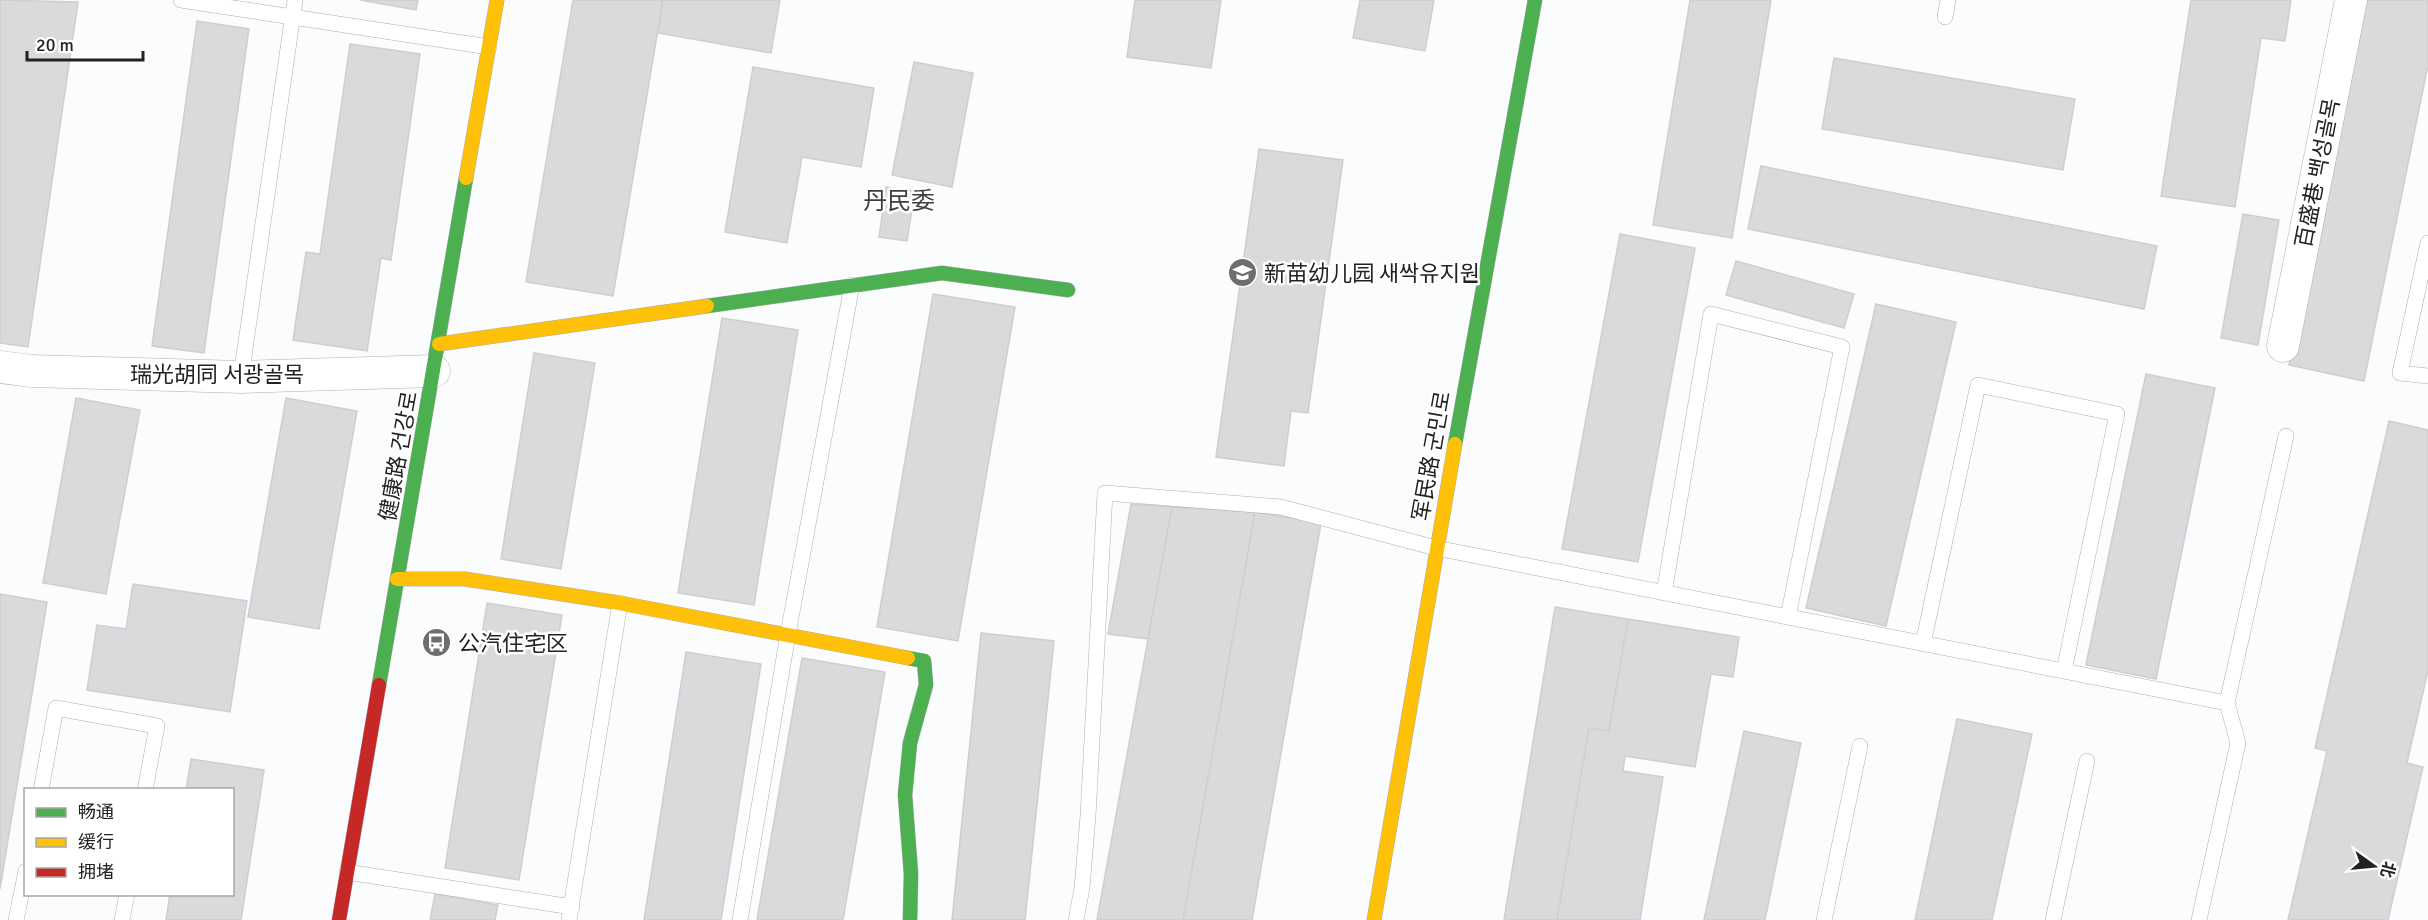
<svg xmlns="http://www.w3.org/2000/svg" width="2428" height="920" viewBox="0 0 2428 920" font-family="Signika,'Noto Sans SC','Noto Sans KR',sans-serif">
<rect width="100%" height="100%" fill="#fafcfe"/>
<path fill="#dadadc" stroke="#cdced0" stroke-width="1.5" d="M0,0L78,2L28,347L0,343Z
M360,0H418L416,10Z
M573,0H663L613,296L526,282Z
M663,0H780L771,53L658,33Z
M1135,0H1221L1211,68L1127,57Z
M1360,0H1434L1425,51L1353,38Z
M1690,0H1771L1732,238L1653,225Z
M2191,0H2291L2285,41L2261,38L2235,207L2161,196Z
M2363,0H2428V65L2364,381L2289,365Z
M197,21L249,29L204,353L152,346Z
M350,44L420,54L391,260L381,258L367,351L293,340L306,252L320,254Z
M1834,58L2075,99L2063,170L1822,129Z
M914,62L973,73L952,187L892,175Z
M753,67L874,88L861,167L802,157L787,243L725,232Z
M1259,149L1343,160L1308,413L1291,411L1284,466L1216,457Z
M1761,166L2157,246L2144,309L1748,229Z
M886,187L915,191L907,241L879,237Z
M2243,214L2279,220L2258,345L2221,338Z
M1620,234L1695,248L1638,562L1562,549Z
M1736,261L1854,294L1844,328L1726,295Z
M933,294L1015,307L958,641L877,627Z
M1876,304L1956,322L1886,626L1806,608Z
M722,318L798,330L754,605L678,593Z
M534,353L595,363L561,569L501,559Z
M2146,374L2215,388L2156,679L2086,665Z
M76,398L140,410L106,594L43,583Z
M286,398L357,411L319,629L248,617Z
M2389,421L2428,430V670L2407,763L2423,767L2388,920H2288L2327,751L2315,748Z
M1131,504L1172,507L1148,639L1108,634Z
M1172,507L1255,512L1183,920H1097Z
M1255,512L1321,523L1252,920H1183Z
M133,584L247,601L230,712L87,690L97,625L126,629Z
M0,594L47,602L0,889Z
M487,603L562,615L519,880L445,868Z
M1555,607L1628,619L1609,731L1589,728L1557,920H1504Z
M1628,619L1739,637L1733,677L1711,674L1695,767L1625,756L1623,771L1663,777L1640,920H1557L1589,728L1609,731Z
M981,633L1054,641L1025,920H952Z
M686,652L761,664L721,920H644Z
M802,658L885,672L843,920H757Z
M1957,719L2032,734L1992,920H1915Z
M1744,731L1801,743L1765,920H1704Z
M191,759L264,770L241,920H166L170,894H232V790H186Z
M435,894L498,905L495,920H430Z"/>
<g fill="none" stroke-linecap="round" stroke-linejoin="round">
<defs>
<path id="lane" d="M181,0L489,47
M1945,17L1948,0
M2428,243L2400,373L2428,376
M241,377L295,0
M1664,593L1711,314L1842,347L1788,617
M1923,644L1978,385L2117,414L2064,671
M41,790L56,708L157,726L145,790
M347,872L572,907
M16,920L26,871
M122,920L127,894
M569,920L620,603
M740,920L788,634L852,285
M1076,920L1082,888L1088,816L1105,493L1281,507L1436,548L2227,703
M1824,920L1860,746
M2053,920L2087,761
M2199,920L2238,743L2227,703L2286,436"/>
<path id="street" d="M2283,346L2351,0
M0,367L32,371L241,377L434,371"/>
<path id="fast" d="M707,306L942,273L1068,290
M1455,444L1535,0
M908,658L924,661L926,685L910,743L905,795L911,874L910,920
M379,685L466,178"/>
<path id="slow" d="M466,178L497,0
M439,344L707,306
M397,579H465L620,603L908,658
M1374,920L1455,444"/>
<path id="jam" d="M339,920L379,685"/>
</defs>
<use href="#lane" stroke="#adaeb0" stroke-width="16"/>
<use href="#street" stroke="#adaeb0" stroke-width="33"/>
<use href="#fast" stroke="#adaeb0" stroke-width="15"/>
<use href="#slow" stroke="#adaeb0" stroke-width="15"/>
<use href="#jam" stroke="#adaeb0" stroke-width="15"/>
<use href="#lane" stroke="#feffff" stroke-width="15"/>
<use href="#street" stroke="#feffff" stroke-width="32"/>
<use href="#fast" stroke="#4caf50" stroke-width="14"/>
<use href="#slow" stroke="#ffc107" stroke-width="14"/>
<use href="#jam" stroke="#c62828" stroke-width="14"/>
</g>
<defs>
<symbol id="school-disc" viewBox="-11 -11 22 22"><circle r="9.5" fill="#6d6e70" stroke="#fff"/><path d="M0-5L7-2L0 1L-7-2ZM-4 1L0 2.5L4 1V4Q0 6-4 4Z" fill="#fff"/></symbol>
<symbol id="bus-disc" viewBox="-11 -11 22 22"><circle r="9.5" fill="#6d6e70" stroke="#fff"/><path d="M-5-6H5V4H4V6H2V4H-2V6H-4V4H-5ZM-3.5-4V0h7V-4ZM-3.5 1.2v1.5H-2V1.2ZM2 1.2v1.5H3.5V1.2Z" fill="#fff"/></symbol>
</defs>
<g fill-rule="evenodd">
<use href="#school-disc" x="1226" y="256" width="33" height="33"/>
<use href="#bus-disc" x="420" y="626" width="33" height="33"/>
</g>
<g text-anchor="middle" stroke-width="5" stroke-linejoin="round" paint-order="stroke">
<g font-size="22" fill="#212223" stroke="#fff">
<text transform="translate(2317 173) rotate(-79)" y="8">百盛巷 백성골목</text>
<text x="217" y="382">瑞光胡同 서광골목</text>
<text transform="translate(398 456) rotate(-80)" y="8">健康路 건강로</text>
<text transform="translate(1431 456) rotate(-80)" y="8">军民路 군민로</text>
</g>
<g font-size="22" fill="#212223" stroke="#fff" text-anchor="start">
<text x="1264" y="281">新苗幼儿园 새싹유지원</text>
<text x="458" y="651">公汽住宅区</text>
</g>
<g font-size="24" fill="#3c3e41" stroke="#fff">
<text x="899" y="209">丹民委</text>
</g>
</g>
<rect x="24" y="788" width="210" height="108" fill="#ffffff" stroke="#a6a7a7" stroke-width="1.5"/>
<rect x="36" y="808" width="30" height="9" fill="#4caf50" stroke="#a6a7a7" stroke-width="1.5"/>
<text x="78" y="818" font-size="18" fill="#212223">畅通</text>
<rect x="36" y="838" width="30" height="9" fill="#ffc107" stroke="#a6a7a7" stroke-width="1.5"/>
<text x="78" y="848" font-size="18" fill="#212223">缓行</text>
<rect x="36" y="868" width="30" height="9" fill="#c62828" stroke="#a6a7a7" stroke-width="1.5"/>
<text x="78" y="878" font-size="18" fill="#212223">拥堵</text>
<g transform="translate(2374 866) rotate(105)" stroke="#ffffff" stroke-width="4.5" paint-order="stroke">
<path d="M0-4.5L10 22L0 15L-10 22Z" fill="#212223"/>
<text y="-9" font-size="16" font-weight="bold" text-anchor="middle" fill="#212223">北</text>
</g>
<path d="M27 51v9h116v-9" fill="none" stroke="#212223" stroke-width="3"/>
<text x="36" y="51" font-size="18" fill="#212223" stroke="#ffffff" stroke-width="4.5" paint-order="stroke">20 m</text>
</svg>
